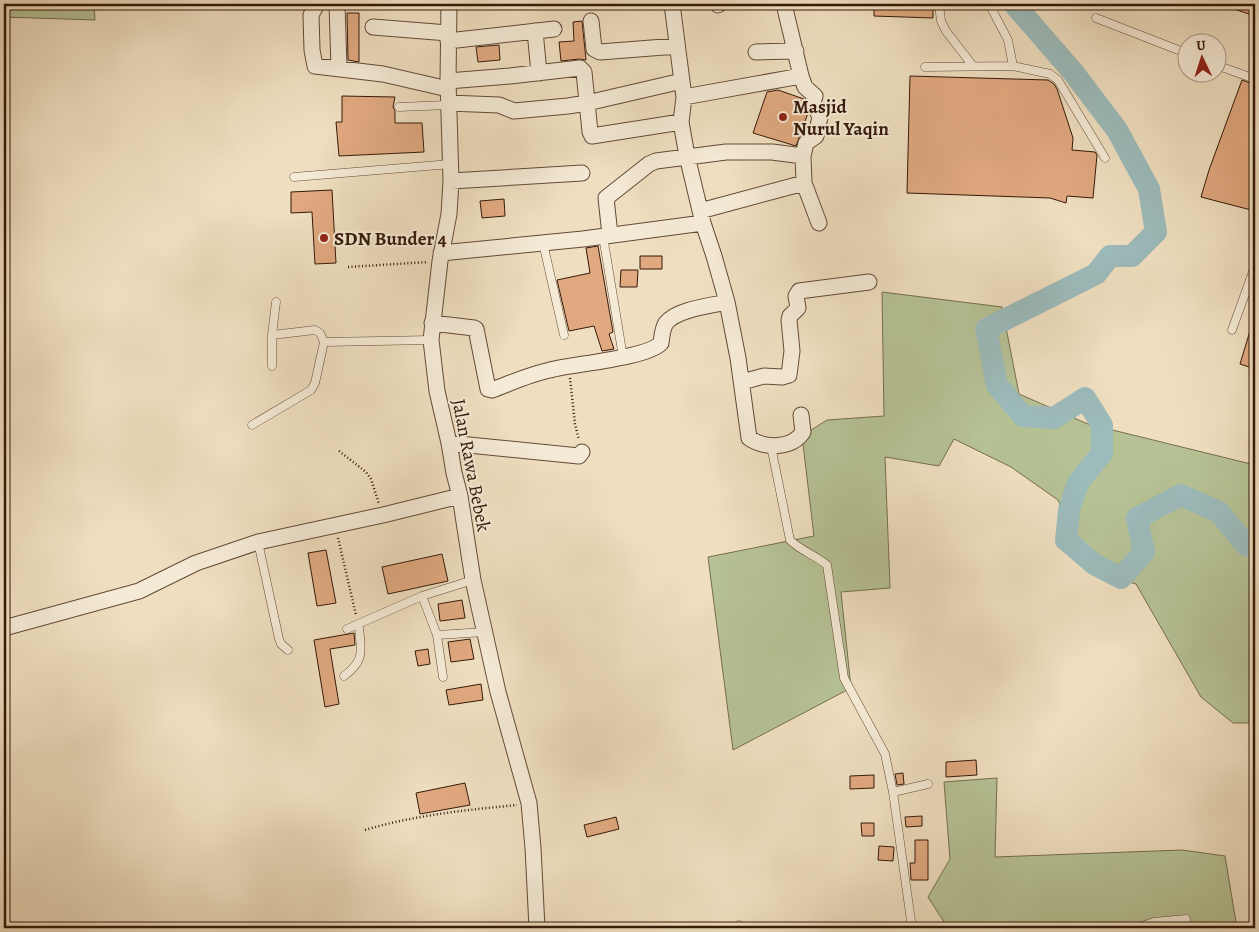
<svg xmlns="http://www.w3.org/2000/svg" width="1259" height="932" viewBox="0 0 1259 932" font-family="Alegreya,serif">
<rect width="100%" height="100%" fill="#efdfc0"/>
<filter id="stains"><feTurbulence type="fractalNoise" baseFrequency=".004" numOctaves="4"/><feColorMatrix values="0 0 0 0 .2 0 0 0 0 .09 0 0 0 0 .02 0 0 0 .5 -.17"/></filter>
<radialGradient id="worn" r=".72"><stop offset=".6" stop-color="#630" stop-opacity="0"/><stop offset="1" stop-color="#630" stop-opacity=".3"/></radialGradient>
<path fill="#b6c295" stroke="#756e4f" d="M4,4H94L95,20L4,17Z
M882,292L1002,307L1019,394L1088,424L1255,465V723H1233L1201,697L1136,584L1090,571L1058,500L1011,467L954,439L939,466L885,457L890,588L841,592L851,688L733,750L708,557L814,536L802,436L827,420L884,416Z
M997,778L995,857L1182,850L1225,856L1237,928H948L928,897L950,859L944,782Z"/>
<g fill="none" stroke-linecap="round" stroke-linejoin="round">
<path stroke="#9cbbbb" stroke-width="22" d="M1014,4L1073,72L1117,130L1149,189L1156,232L1132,256H1110L1096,274L986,329L997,385L1023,416L1054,418L1085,398L1102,425V453L1078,483L1069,510L1066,540L1094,564L1121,578L1144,552L1137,518L1181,495L1219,512L1246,545L1255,546"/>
</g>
<path fill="#e1a980" stroke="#341909" d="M874,4H933V18L874,16Z
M1225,4H1255V16L1225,6Z
M347,13H359V62L348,60Z
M582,21L586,60L579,59L561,61L559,42L574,41L573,22Z
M499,45L500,60L478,62L476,47Z
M910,76L1048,80L1054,84L1057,89L1073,138L1072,150L1095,152L1097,155L1093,198L1067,196L1066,203L1050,198L907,193Z
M1242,80L1255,85V211L1201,197L1209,170Z
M778,90L804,99V106L808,113L796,146L753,133L767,92Z
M342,96L395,97L393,107L395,111V123H422L424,152L339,156L336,122H342Z
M332,190L336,263L315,264L312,212L291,213V192Z
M504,199L505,216L482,218L480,201Z
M598,246L613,332L609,334L614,349L602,351L594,326L569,331L557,280L590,273L586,248Z
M640,256H662V269H640Z
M621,270H638L637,287H620Z
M1253,321L1255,322V369L1240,364Z
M326,550L336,603L317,606L308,553Z
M442,554L448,581L388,594L382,567Z
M462,600L465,618L440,621L438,604Z
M354,633L355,645L330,649L339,704L325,707L314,640Z
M470,639L474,659L451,662L448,642Z
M428,649L430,664L418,666L415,651Z
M481,684L483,700L449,705L446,690Z
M976,760L977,775L946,777V762Z
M903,773L904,784L897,785L895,774Z
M874,775V788L850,789V776Z
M465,783L470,805L420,814L416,793Z
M922,816V826L906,827L905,817Z
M616,817L619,829L587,837L584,825Z
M861,823H874V836H862Z
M915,840H928V880H911L910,863H915Z
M879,846L894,847L893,861L878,860Z"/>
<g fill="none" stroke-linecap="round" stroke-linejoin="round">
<defs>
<path id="service" d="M939,4L941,21L946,31L973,66
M1096,18L1186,53
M1216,65L1255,79
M1013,66L1050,74L1058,80L1105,158
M925,67L1013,66L1008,40L989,4
M399,107L448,105
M294,177L451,164
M603,236L623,357
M543,243L564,335
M1232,330L1255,266
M272,335L315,330L320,333L324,342
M272,366V335L276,302
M252,425L311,390L315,383L324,342L431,340
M771,446L790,540C801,551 815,555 827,565L844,678L885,754L893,792
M258,542L279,639L281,644L288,650
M422,596L437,635L443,677
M347,629L422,596L473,580
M437,635L485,632
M344,676C367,659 360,650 359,624
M739,925V928
M912,928L893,792L928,784
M1137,928L1154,922L1186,919"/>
<path id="minor" d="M317,4L311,15L312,50L315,66L383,74L448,89
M337,4L339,68
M449,4L448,81L451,181L449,214L440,261L431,340L437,391L449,443L454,473L460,496L473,580L498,692L529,803L533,848L537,928
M672,4L684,97L681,122L687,156L703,223L714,256L727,302L738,358L749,438C765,449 792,449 803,432L801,415
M784,4L801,76L805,87L815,96L813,102L820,117L816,136L806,143L803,156L804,183L819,223
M718,5L719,4
M591,21L594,49L600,52L677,46
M373,27L448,33
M535,31L539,73
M448,41L554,29
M756,52L796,51
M448,81L510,76L580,68L584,72L590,132L592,136L681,122
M684,97L801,76
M448,103L499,105L514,111L568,106L587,103L682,81
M451,181L582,173
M700,211L804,183
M610,235L606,198L649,164L656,161L726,152H772L803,156
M441,253L583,239L703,223
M432,323L474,328L476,329L488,389L492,390C511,383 530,374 550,370C572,364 648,358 661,343C662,337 662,329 666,323C677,309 710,306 727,302
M742,382L764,376L782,377L789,375L792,351L789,320L790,316L798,308L796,296L799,291L869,282
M449,443L579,456L582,452
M4,628L139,591L196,563L258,542L383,515L460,496"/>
</defs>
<use href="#service" stroke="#634a37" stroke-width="9"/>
<use href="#minor" stroke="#634a37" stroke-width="17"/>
<path stroke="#341909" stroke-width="2.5" stroke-dasharray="1 2.5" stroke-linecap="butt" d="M348,267L428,262
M570,378L575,424L579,440
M339,451L366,472L371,479L379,504
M338,538L356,615
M365,830C415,815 466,810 517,805"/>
<use href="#service" stroke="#f5ead6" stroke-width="8"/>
<use href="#minor" stroke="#f5ead6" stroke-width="15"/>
</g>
<g fill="#8f2418" stroke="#f5ead6" stroke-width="2">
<circle cx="783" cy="117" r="5"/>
<circle cx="324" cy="238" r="5"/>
</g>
<g text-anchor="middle" stroke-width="4" stroke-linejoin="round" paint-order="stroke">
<g font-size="19" font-weight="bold" fill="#341909" stroke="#f5ead6" text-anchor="start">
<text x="793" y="113">Masjid<tspan x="793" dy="22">Nurul Yaqin</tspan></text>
<text x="334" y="245">SDN Bunder 4</text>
</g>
<g font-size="19" fill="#341909" stroke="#f5ead6">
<text transform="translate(472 465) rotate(79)" y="7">Jalan Rawa Bebek</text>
</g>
</g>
<rect width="1259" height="932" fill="none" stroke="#efdfc0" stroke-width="20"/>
<rect x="5" y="5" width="1249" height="922" fill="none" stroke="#341909" stroke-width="2.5"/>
<rect x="10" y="10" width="1239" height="912" fill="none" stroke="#341909"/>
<g transform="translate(1202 58) rotate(356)"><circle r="24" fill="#f5ead6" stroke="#a89684"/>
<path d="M0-4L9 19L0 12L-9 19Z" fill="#8f2418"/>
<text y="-8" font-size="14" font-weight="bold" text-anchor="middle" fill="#341909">U</text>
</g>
<rect width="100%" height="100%" filter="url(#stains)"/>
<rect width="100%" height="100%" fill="url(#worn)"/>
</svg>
